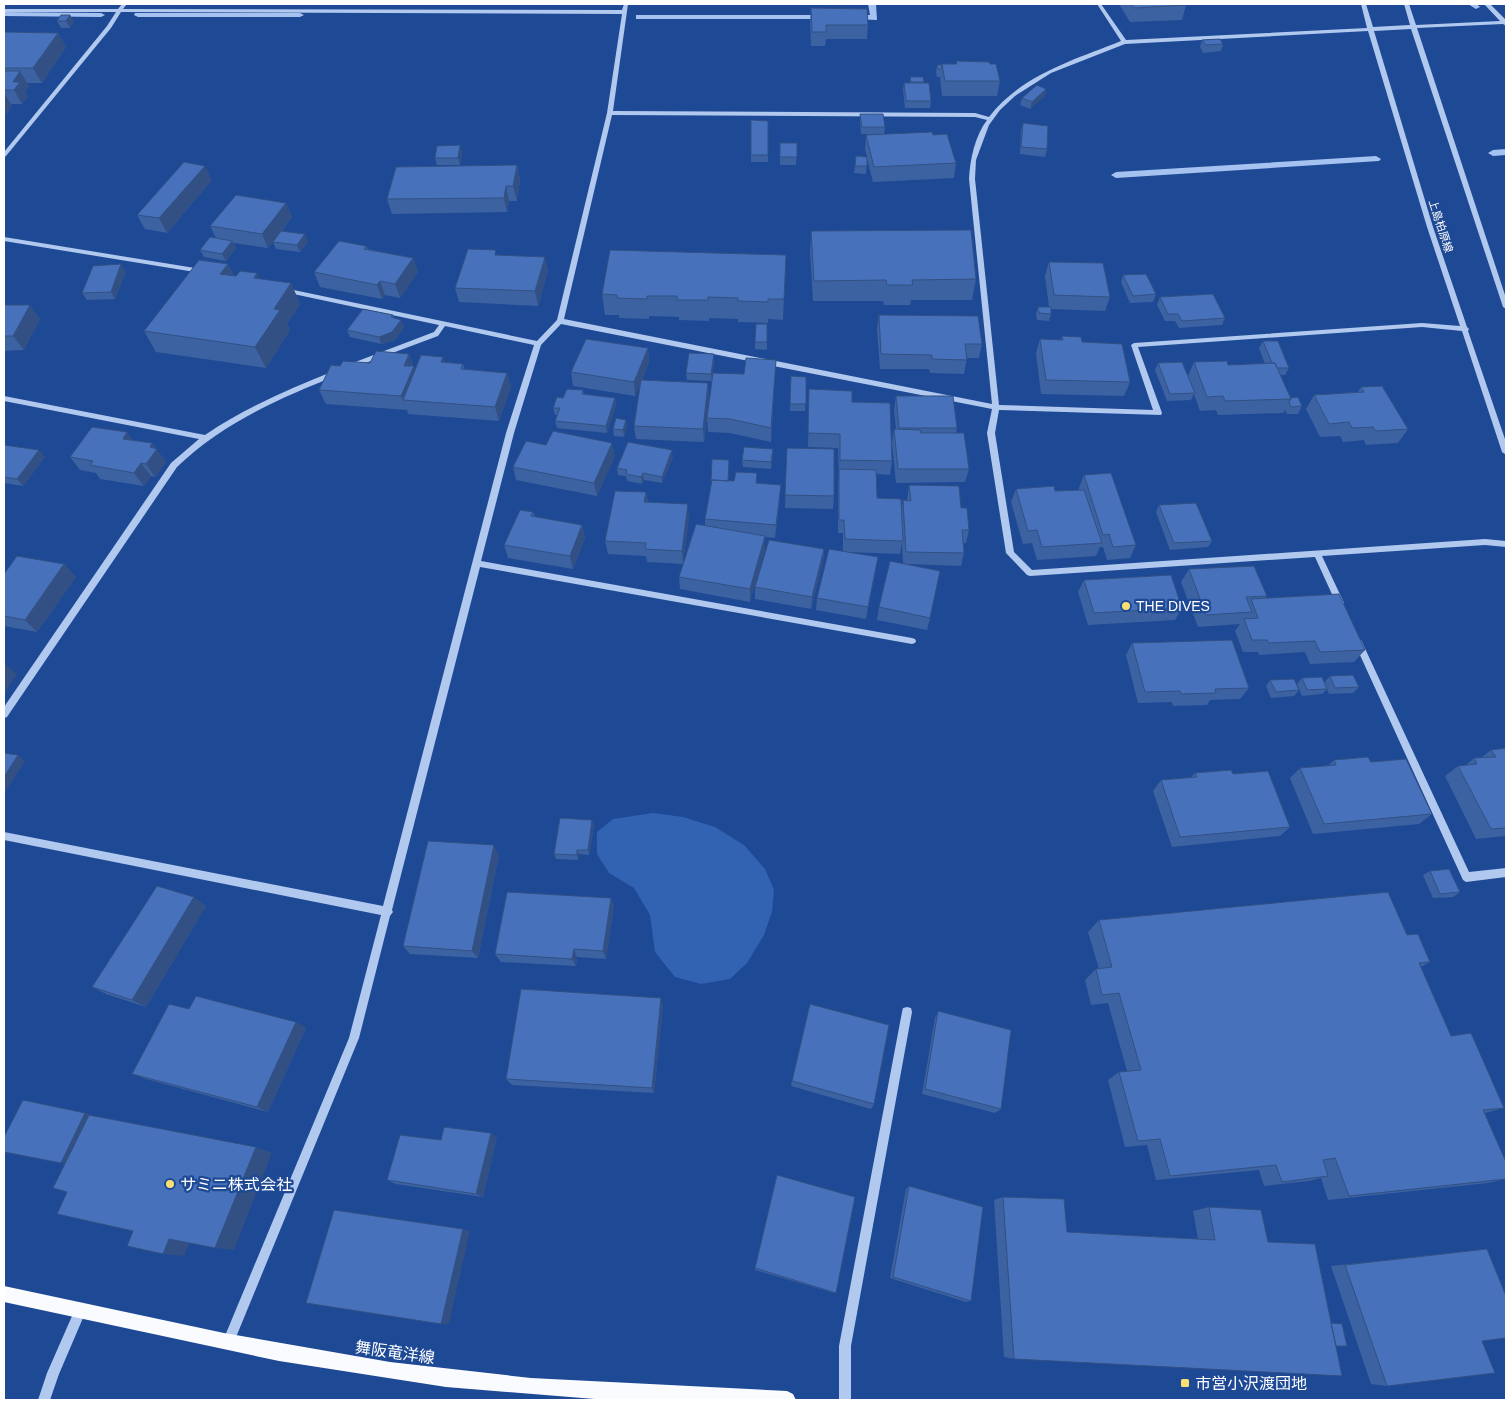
<svg xmlns="http://www.w3.org/2000/svg" width="1510" height="1404" viewBox="0 0 1510 1404" font-family="Helvetica,'Noto Sans JP',sans-serif">
<rect width="100%" height="100%" fill="#1e4995"/>
<path fill="#3262b2" d="M653,813L683,817L715,827L744,845L765,869L774,890L772,912L764,935L747,963L730,979L701,984L675,977L655,952L650,915L634,888L609,873L597,854V832L613,819Z"/>
<g fill="none" stroke-linecap="round" stroke-linejoin="round">
<path fill="#a5c2f0" fill-rule="evenodd" d="M868,4H876L877,20L851,19L847,17L851,15H870Z
M1468,4H1477L1480,7L1476,9Z
M4,12L101,13L105,15L101,17L4,16Z
M135,13H300L304,15L300,17H138L134,15Z
M636,15H829L833,17L829,19H636Z
M1506,149V155L1493,156L1488,153L1493,150Z
M1376,156L1381,159L1379,161L1116,178L1111,175L1116,172Z"/>
<path fill="#b1c8ef" fill-rule="evenodd" d="M122,4H127L123,9L622,10L624,4H628L613,111L975,113L989,117C1021,75 1074,60 1121,41L1097,4H1101L1126,40L1367,28L1361,4H1366L1373,27L1410,25L1404,4H1409L1416,25L1500,21L1484,4H1490L1506,20V26L1503,24L1417,28L1506,298V309L1503,307L1411,29L1374,31L1433,227L1467,327L1469,329L1468,331L1506,442V455L1502,452L1462,331L1422,327L1138,347L1162,413L1161,415L999,410L995,433L1014,552L1032,570L1485,539L1506,541V547L1485,545L1322,556L1344,603L1340,606L1336,603L1315,557L1030,576L1027,575L1006,553L987,433L992,409L561,324L541,345L514,433L481,561L912,638L915,639L916,641L915,643L912,644L480,567L392,910L393,912L390,916L359,1038L232,1347L228,1349L224,1347L222,1343L349,1038L381,915L4,840V832L383,906L506,433L534,345L445,326L438,336L352,368H350V364L434,332L439,325L284,292L281,290L284,288L537,341L557,320L607,113L622,14L121,12L111,28L6,156L4,157V152L107,26L116,12H4V9H118ZM1368,31L1427,227L1460,326L1422,323L1134,343L1131,345L1153,410L999,405L975,179L976,160L989,125L1000,110L1015,96L1051,73L1125,44ZM612,115L975,117L987,120C975,136 970,159 969,179L992,404L564,319Z
M4,237L201,269L204,271L201,273L4,241Z
M334,371H336L340,373L338,375C280,398 223,423 177,467L7,717L4,718V707L171,463L199,439L4,401V396L205,435C245,408 289,389 334,371Z
M1358,639L1361,640L1362,642L1469,872L1506,868V877L1466,882L1463,880L1354,642L1355,640Z
M907,1007L911,1008L912,1012L851,1346V1400H839V1346L902,1012L903,1008Z
M80,1305L84,1307L86,1311L59,1374L50,1400H38L47,1373L76,1307Z"/>
<path fill="#f9fbff" fill-rule="evenodd" d="M4,1286L224,1333L390,1362L531,1378L787,1391L793,1394L796,1400H607L446,1387L279,1361L4,1302Z"/>
</g>
<path fill="#3d62a1" d="M1119,4H1185L1186,5L1182,20L1130,22Z
M811,8L868,25L867,39H826L825,46H811L810,23Z
M70,15L74,22L70,28H61L57,21Z
M4,32L58,33L66,47L42,83H27L29,86L25,91L28,96L22,104H11L12,106L4,117Z
M1202,40L1223,44L1221,51L1203,53L1200,47Z
M956,61L990,64L1000,81L997,96H942L940,77H937L936,73L937,65L956,64Z
M910,77L924,82L931,101L930,108H905L903,90L904,83H910Z
M1046,89L1045,96L1030,109L1020,105L1022,98Z
M860,114L885,127L884,134L933,135L956,163L954,178L873,182L867,159L866,174L854,173L856,156L867,157L865,149L866,135L872,134H861L860,121Z
M751,120L768,121V162H751Z
M1023,123L1047,149L1045,157L1020,154L1021,131Z
M780,143H797L796,165H780Z
M460,145L462,153L460,165H437L435,158Z
M517,165L520,180L517,201H509L507,212L392,214L387,199Z
M212,180L167,233L145,229L137,215Z
M286,203L292,217L282,231L308,242L300,252L276,249L273,242L268,248L233,243L236,248L226,261L204,257L200,250L216,238L210,226Z
M811,231L976,279L972,300H911L910,305H884L883,301H813L810,252Z
M366,246L368,249L413,258L418,272L400,298L385,295L382,299L320,287L314,272Z
M498,255L545,257L548,271L538,306L459,302L455,288Z
M786,255L783,320L768,319V323L738,322V319L709,318V321L679,320V317L649,316V319L619,318V315H605L602,294Z
M1049,262L1110,297L1105,311L1051,309V314L1049,321L1037,320L1036,314L1038,307H1049L1045,276Z
M228,264L234,276L291,283L300,304L287,324L290,330L266,368L156,352L144,331Z
M126,272L115,299L87,300L82,293Z
M1123,275L1156,294L1153,302L1130,303L1121,282Z
M1160,297L1225,318L1222,325L1179,328L1175,321H1165L1157,305Z
M4,305L40,319L24,350L4,351Z
M393,315L394,318L404,327L395,340L381,344L350,337L347,330Z
M879,315L982,344L979,358H967L964,374L930,373L929,369H880L877,329Z
M767,324V350L755,349V342Z
M1062,336L1082,342L1130,382L1124,396L1041,394L1036,353L1040,339L1061,340Z
M1263,341L1289,368L1285,375H1280L1291,398L1302,406L1298,414H1287L1285,410L1283,413L1218,415L1216,410L1200,411L1194,394L1191,400L1167,401L1155,370L1158,363L1188,376L1194,362L1228,365L1265,364L1259,348Z
M648,348L649,362L642,380L708,383L709,397L704,442L636,439L634,426L641,382L635,396L573,386L571,372Z
M409,354L415,370L443,357L445,362L463,364L465,369L507,373L511,387L499,421L408,414L407,410L326,404L319,390L340,366L370,363Z
M714,354V361L712,381L687,380L686,373Z
M744,374H775L771,442L730,433L708,432L707,418Z
M791,376L806,377L805,411H790Z
M1361,387L1408,429L1398,443L1366,445L1364,440L1343,442L1340,436L1320,437L1306,409L1314,395L1358,392Z
M809,389L852,402L892,461L890,475L876,474L877,498L901,512L903,500L907,501L909,485L961,508L969,530L966,543H963L964,553L961,566L907,564L930,618L927,630L877,620L879,607L903,564L902,542L900,554L847,552L878,557L866,619L816,610L817,598L843,552V533H838V483L839,473L838,448L808,447Z
M583,390L584,394L615,398L616,405L607,433L557,428L555,421L557,415H555L553,408L563,398Z
M896,396L957,428L956,433L969,469L965,482L896,483L892,443L894,429H896L894,410Z
M626,420L627,427L624,437L614,436L613,429Z
M127,432L132,440L152,443L166,462L155,477L151,476L144,486L100,479L96,473L80,470L70,457Z
M4,445L45,457L23,486L4,483Z
M546,445L615,456L597,496L516,480L513,467Z
M787,448L834,496L833,509L785,508Z
M773,449V456L771,469L743,467L742,460Z
M673,457L662,483L644,480L642,484L627,481L626,476L618,475L617,468Z
M729,460L728,481H734L757,473V483L780,498L775,538L765,537V549L750,602L680,589L679,577L683,564L647,562L646,556L608,554L605,541L646,492L648,502L689,517L683,563L705,526V519L711,485V482Z
M1084,475L1136,545L1130,558L1107,560L1103,547H1100L1096,556L1037,560L1032,543L1023,544L1011,502L1016,489L1055,491L1079,490V488Z
M1159,505L1212,541L1208,547L1170,550L1156,512Z
M533,512L535,517L582,525L585,538L573,569L508,558L504,545Z
M824,549L823,562L811,609L755,599V587Z
M64,564L76,577L37,632L4,626V574Z
M1189,569L1267,596L1266,598L1365,650L1354,662L1310,664L1305,652L1259,655L1258,652H1243L1235,631L1240,624L1198,627L1181,582Z
M1084,580L1182,608L1175,620L1088,625L1078,592Z
M1132,643L1249,688L1240,699L1210,700L1207,705L1173,706L1172,702L1138,703L1126,655Z
M1330,676L1359,687L1353,693L1329,694L1327,689L1322,694L1302,696L1297,684L1302,678L1325,682Z
M1270,680L1299,690L1294,696L1271,698L1266,686Z
M1506,748V836L1476,839L1445,776L1458,766L1466,765L1474,758H1481L1491,750Z
M1334,760L1371,762L1432,814L1419,824L1313,834L1290,778L1300,768L1328,766Z
M1195,773L1233,774L1290,827L1280,836L1172,847L1153,791L1161,780L1191,777Z
M592,820L594,825L589,855L579,854L578,860L556,859L554,854Z
M499,855L478,958L410,954L403,946Z
M1430,871L1460,892L1453,897L1433,898L1423,875Z
M611,898L614,906L606,959L577,957L576,966L501,962L495,954Z
M206,906L146,1007L106,994L92,987Z
M1099,920L1407,935L1430,962L1421,967L1451,1036L1504,1108L1485,1113L1506,1162V1179L1488,1183L1328,1200L1321,1178L1309,1181L1264,1186L1259,1170L1156,1180L1147,1145L1125,1147L1108,1080L1119,1072L1127,1071L1108,1003L1091,1005L1085,980L1096,969H1099L1088,932Z
M663,1005L654,1093L512,1085L506,1079Z
M189,1009L306,1028L268,1112L146,1079L132,1074Z
M938,1011L1001,1109L995,1113L922,1094L935,1018Z
M792,1081L874,1104L871,1109L791,1086Z
M497,1137L483,1197L396,1184L387,1180L441,1140Z
M777,1175L836,1293H834L755,1270Z
M909,1186L971,1301L966,1302L890,1278L906,1189Z
M1003,1197L1067,1232L1198,1239L1193,1211L1209,1207L1268,1242L1014,1359L1004,1357L994,1200Z
M1487,1249L1482,1341L1387,1386L1371,1384L1331,1266Z"/>
<path fill="#325083" d="M70,15L74,22L70,28L66,21Z
M58,33L66,47L42,83L33,68Z
M20,71L29,86L25,91L28,96L22,104L14,90L13,82Z
M1046,89L1045,96L1030,109L1032,102Z
M4,93L12,106L4,117Z
M460,145L462,153L460,165L458,158Z
M517,165L520,180L517,201L513,186Z
M205,166L212,180L167,233L159,218Z
M506,186L509,201L507,212L504,198Z
M286,203L292,217L268,248L262,234Z
M305,234L308,242L300,252L297,245Z
M232,241L236,248L226,261L222,254Z
M545,257L548,271L538,306L535,291Z
M413,258L418,272L400,298L395,284Z
M121,264L126,272L115,299L111,292Z
M228,264L238,284L220,274Z
M257,273L267,294L254,278Z
M380,281L385,295L382,299L377,285Z
M291,283L300,304L287,324L290,330L266,368L255,347L274,309Z
M30,305L40,319L24,350L13,336Z
M401,320L404,327L395,340L381,344L379,337Z
M648,348L649,362L635,396L634,382Z
M409,354L419,380L403,400L407,410L401,396L404,366Z
M714,354V361L712,381L711,374Z
M443,357L448,371L441,362Z
M776,360L775,374L771,442V428Z
M507,373L511,387L499,421L495,407Z
M708,383L709,397L704,442L703,429Z
M615,398L616,405L607,433L606,426Z
M626,420L627,427L624,437L623,430Z
M127,432L137,446L123,439Z
M152,443L166,462L155,477L146,464L150,447Z
M612,443L615,456L597,496L594,483Z
M773,449V456L771,469V462Z
M39,450L45,457L23,486L17,479Z
M672,450L673,457L662,483V477Z
M141,463L151,476L144,486L134,473Z
M643,473L644,480L642,484L641,477Z
M781,485L780,498L775,538L776,525Z
M646,492L648,505L644,502Z
M688,504L689,517L683,564L682,551Z
M582,525L585,538L573,569L570,556Z
M765,536V549L750,602V589Z
M824,549L823,562L811,609L812,597Z
M878,557L876,570L866,619L868,607Z
M64,564L76,577L37,632L25,620Z
M4,663L17,674L4,694Z
M18,755L25,761L4,794V777Z
M592,820L594,825L589,855L588,850Z
M494,845L499,855L478,958L472,951Z
M577,850L579,854L578,860L577,855Z
M194,897L206,906L146,1007L132,1000Z
M611,898L614,906L606,959L603,951Z
M574,949L577,957L576,966L572,959Z
M661,998L663,1005L654,1093L652,1088Z
M296,1022L306,1028L268,1112L257,1107Z
M85,1113L93,1115L70,1165L61,1163Z
M491,1133L497,1137L483,1197L476,1194Z
M256,1147L272,1153L234,1250L215,1248Z
M463,1229L470,1231L449,1324H441Z
M169,1239L190,1241L184,1256L163,1254Z"/>
<path fill="#4772bb" stroke="#325083" d="M1131,4H1185L1186,5L1134,8Z
M811,8L867,9L868,25H826V32H812Z
M61,15H70L66,21H57Z
M4,32L58,33L33,68H4Z
M1220,39L1223,44L1206,45L1202,40Z
M956,61L989,62L990,64H996L1000,81H945L942,64H957Z
M937,65H942L941,69H938Z
M4,71H20L13,82H20L14,90H4Z
M910,77H923L924,82H911Z
M904,83H929L931,101H906Z
M1037,85L1046,89L1032,102L1022,98Z
M860,114H883L885,127H862Z
M751,120L768,121V155H751Z
M1023,123L1048,126L1047,149L1021,147Z
M932,132L933,135L947,134L956,163L874,167L866,135Z
M780,143H797V157H780Z
M460,145L458,158H435L437,146Z
M856,156L867,157V166H855Z
M184,162L205,166L159,218L137,215Z
M517,165L513,186H506L504,198L387,199L396,167Z
M236,195L286,203L262,234L210,226Z
M971,230L976,279L912,280L913,285H887L886,280L814,281L811,231Z
M281,231L305,234L297,245L273,242Z
M210,237L232,241L222,254L200,250Z
M339,241L366,246L364,249L413,258L395,284L380,281L377,285L314,272Z
M468,249L496,250L495,255L545,257L535,291L455,288Z
M610,250L786,255L784,299H768V302L738,301V298L708,297V300H677V296H647V299L617,298V295L602,294Z
M199,260L228,264L220,274L236,276L240,271L257,273L254,278L291,283L274,309L280,310L255,347L144,331Z
M1049,262L1103,263L1110,297L1054,295Z
M121,264L111,292L82,293L93,266Z
M1146,274L1156,294L1133,296L1123,275Z
M1213,294L1225,318L1182,321L1178,314H1168L1160,297Z
M4,305H30L13,336H4Z
M1038,307H1051V314L1039,313Z
M363,309L393,315L391,317L401,320L392,332L379,337L347,330Z
M879,315L978,316L982,344H965L967,360L932,359V355L881,354Z
M756,324H767V342H755Z
M1062,336L1081,337L1082,342L1122,344L1130,382L1046,380L1040,339L1063,340Z
M586,339L648,348L634,382L571,372Z
M1263,341H1278L1289,368H1277L1275,363H1272Z
M376,351L409,354L404,366H414L401,396L319,390L331,365L340,366L343,361L370,363Z
M689,353L714,354L711,374L686,373Z
M421,355L443,357L441,362L463,364L461,369L507,373L495,407L403,400Z
M746,358L776,360L771,428L730,419L707,418L713,373L744,374Z
M1227,361L1228,365L1275,363L1291,399L1225,401L1223,396L1207,397L1194,362Z
M1182,362L1195,393L1170,394L1158,363Z
M791,376L806,377V404H790Z
M641,380L708,383L703,429L634,426Z
M1382,386L1408,429L1376,431L1373,427L1352,428L1349,422L1329,424L1314,395L1364,392L1361,387Z
M567,389L583,390L582,394L615,398L606,426L555,421L560,408H553L557,397L563,398Z
M809,389L852,391V402L890,403L892,461L840,460V434L808,433Z
M896,396H953L957,428H899Z
M1298,397L1302,406L1291,407L1289,402L1291,399V398Z
M616,418L626,420L623,430L613,429Z
M92,427L127,432L123,439L152,443L150,447L157,449L146,464L141,463L134,473L90,465L93,461L70,457Z
M894,429L920,430L921,433H964L969,469H898Z
M553,431L612,443L594,483L513,467L526,441L546,445Z
M628,442L672,450L662,477L643,473L641,477L626,474L627,470L617,468Z
M4,445L39,450L17,479L4,477Z
M744,447L773,449L771,462L742,460Z
M787,448L834,449V496L785,495Z
M712,459L729,460L728,481L712,480L711,482Z
M839,469L876,470L877,498L901,499L903,541L845,539L844,520H839Z
M736,472L757,473L756,483L781,485L776,525L705,519L712,480L734,481Z
M1111,473L1136,545L1113,547L1109,534L1103,535L1084,475Z
M909,485L959,486L961,508H967L969,530H962L964,553L906,552L903,500L911,501Z
M1054,486L1055,491L1084,490L1102,543L1042,547L1037,530L1028,531L1016,489Z
M615,491L646,492L644,502L688,504L682,551L645,549L646,543L605,541Z
M1196,503L1212,541L1174,543L1159,505Z
M520,510L533,512L531,516L582,525L570,556L504,545Z
M696,524L765,536L750,589L679,577Z
M769,540L824,549L812,597L755,587Z
M829,549L878,557L868,607L817,598Z
M17,556L64,564L25,620L4,616V574Z
M890,561L940,571L930,618L879,607Z
M1254,566L1267,596L1246,597L1252,612L1206,615L1189,569Z
M1171,575L1182,608L1094,613L1084,580Z
M1339,594L1365,650L1320,652L1315,641L1269,643L1267,640H1252L1244,619L1258,618L1251,599Z
M1232,640L1249,688L1215,689L1216,693L1181,694L1180,691L1145,692L1132,643Z
M1353,675L1359,687L1335,688L1330,676Z
M1322,677L1327,689L1307,690L1302,678Z
M1294,679L1299,690L1276,692L1270,680Z
M1506,748V828L1491,829L1458,766L1477,764L1474,758L1496,757L1491,750Z
M4,753L18,755L4,777Z
M1368,757L1371,762L1406,759L1432,814L1324,824L1300,768L1336,765L1334,760Z
M1231,770L1233,774L1268,771L1290,827L1180,837L1161,780L1197,777L1195,773Z
M560,818L592,820L588,850H577V855L554,854Z
M428,841L494,845L472,951L403,946Z
M1449,869L1460,892L1440,894L1430,871Z
M157,886L194,897L132,1000L92,987Z
M507,892L611,898L603,951L574,949L572,959L495,954Z
M1388,892L1407,935L1418,934L1430,962L1419,963L1451,1036L1471,1033L1504,1108L1483,1110L1506,1162V1179L1349,1196L1335,1158L1323,1160L1328,1176L1282,1182L1276,1165L1170,1176L1160,1139L1138,1141L1119,1072L1141,1070L1119,993L1102,995L1096,969L1112,967L1099,920Z
M521,989L661,998L652,1088L506,1079Z
M196,996L296,1022L257,1107L132,1074L169,1004L189,1009Z
M810,1004L889,1025L874,1104L792,1081Z
M938,1011L1011,1030L1001,1109L925,1089Z
M23,1100L85,1113L61,1163L4,1152V1137Z
M89,1115L256,1147L215,1248L169,1239L163,1254L127,1246L133,1231L57,1214L67,1192L53,1188Z
M444,1127L491,1133L476,1194L387,1180L400,1135L441,1140Z
M777,1175L855,1197L836,1293L755,1268Z
M909,1186L983,1207L971,1301L893,1277Z
M1003,1197L1064,1199L1067,1232L1215,1240L1209,1207L1261,1210L1268,1242L1315,1244L1342,1376L1014,1359Z
M334,1210L463,1229L441,1324L306,1303Z
M1487,1249L1506,1296V1338L1482,1341L1495,1373L1387,1386L1345,1265Z
M1331,1323L1342,1324L1347,1346H1336Z"/>
<g fill="#fddf71" stroke="#1e4995" stroke-width="2">
<circle cx="1126" cy="606" r="5"/>
<circle cx="170" cy="1184" r="5"/>
<rect x="1180" y="1378" width="10" height="10" rx="2.5"/>
</g>
<g text-anchor="middle" stroke-width="4.5" stroke-linejoin="round" paint-order="stroke">
<g font-size="11" fill="#fff" stroke="#1e4995">
<text transform="translate(1441 226) rotate(72)" y="4">上島柏原線</text>
</g>
<g font-size="14" fill="#fff" stroke="#1e4995" text-anchor="start">
<text x="1136" y="611">THE DIVES</text>
</g>
<g font-size="16" fill="#fff" stroke="#1e4995" text-anchor="start">
<text x="180" y="1190">サミニ株式会社</text>
<text x="1195" y="1389">市営小沢渡団地</text>
</g>
<g font-size="16" fill="#fff" stroke="#1e4995">
<text transform="translate(395 1352) rotate(8)" y="6">舞阪竜洋線</text>
</g>
</g>
<rect width="1510" height="1404" fill="none" stroke="#ffffff" stroke-width="10"/>
</svg>
